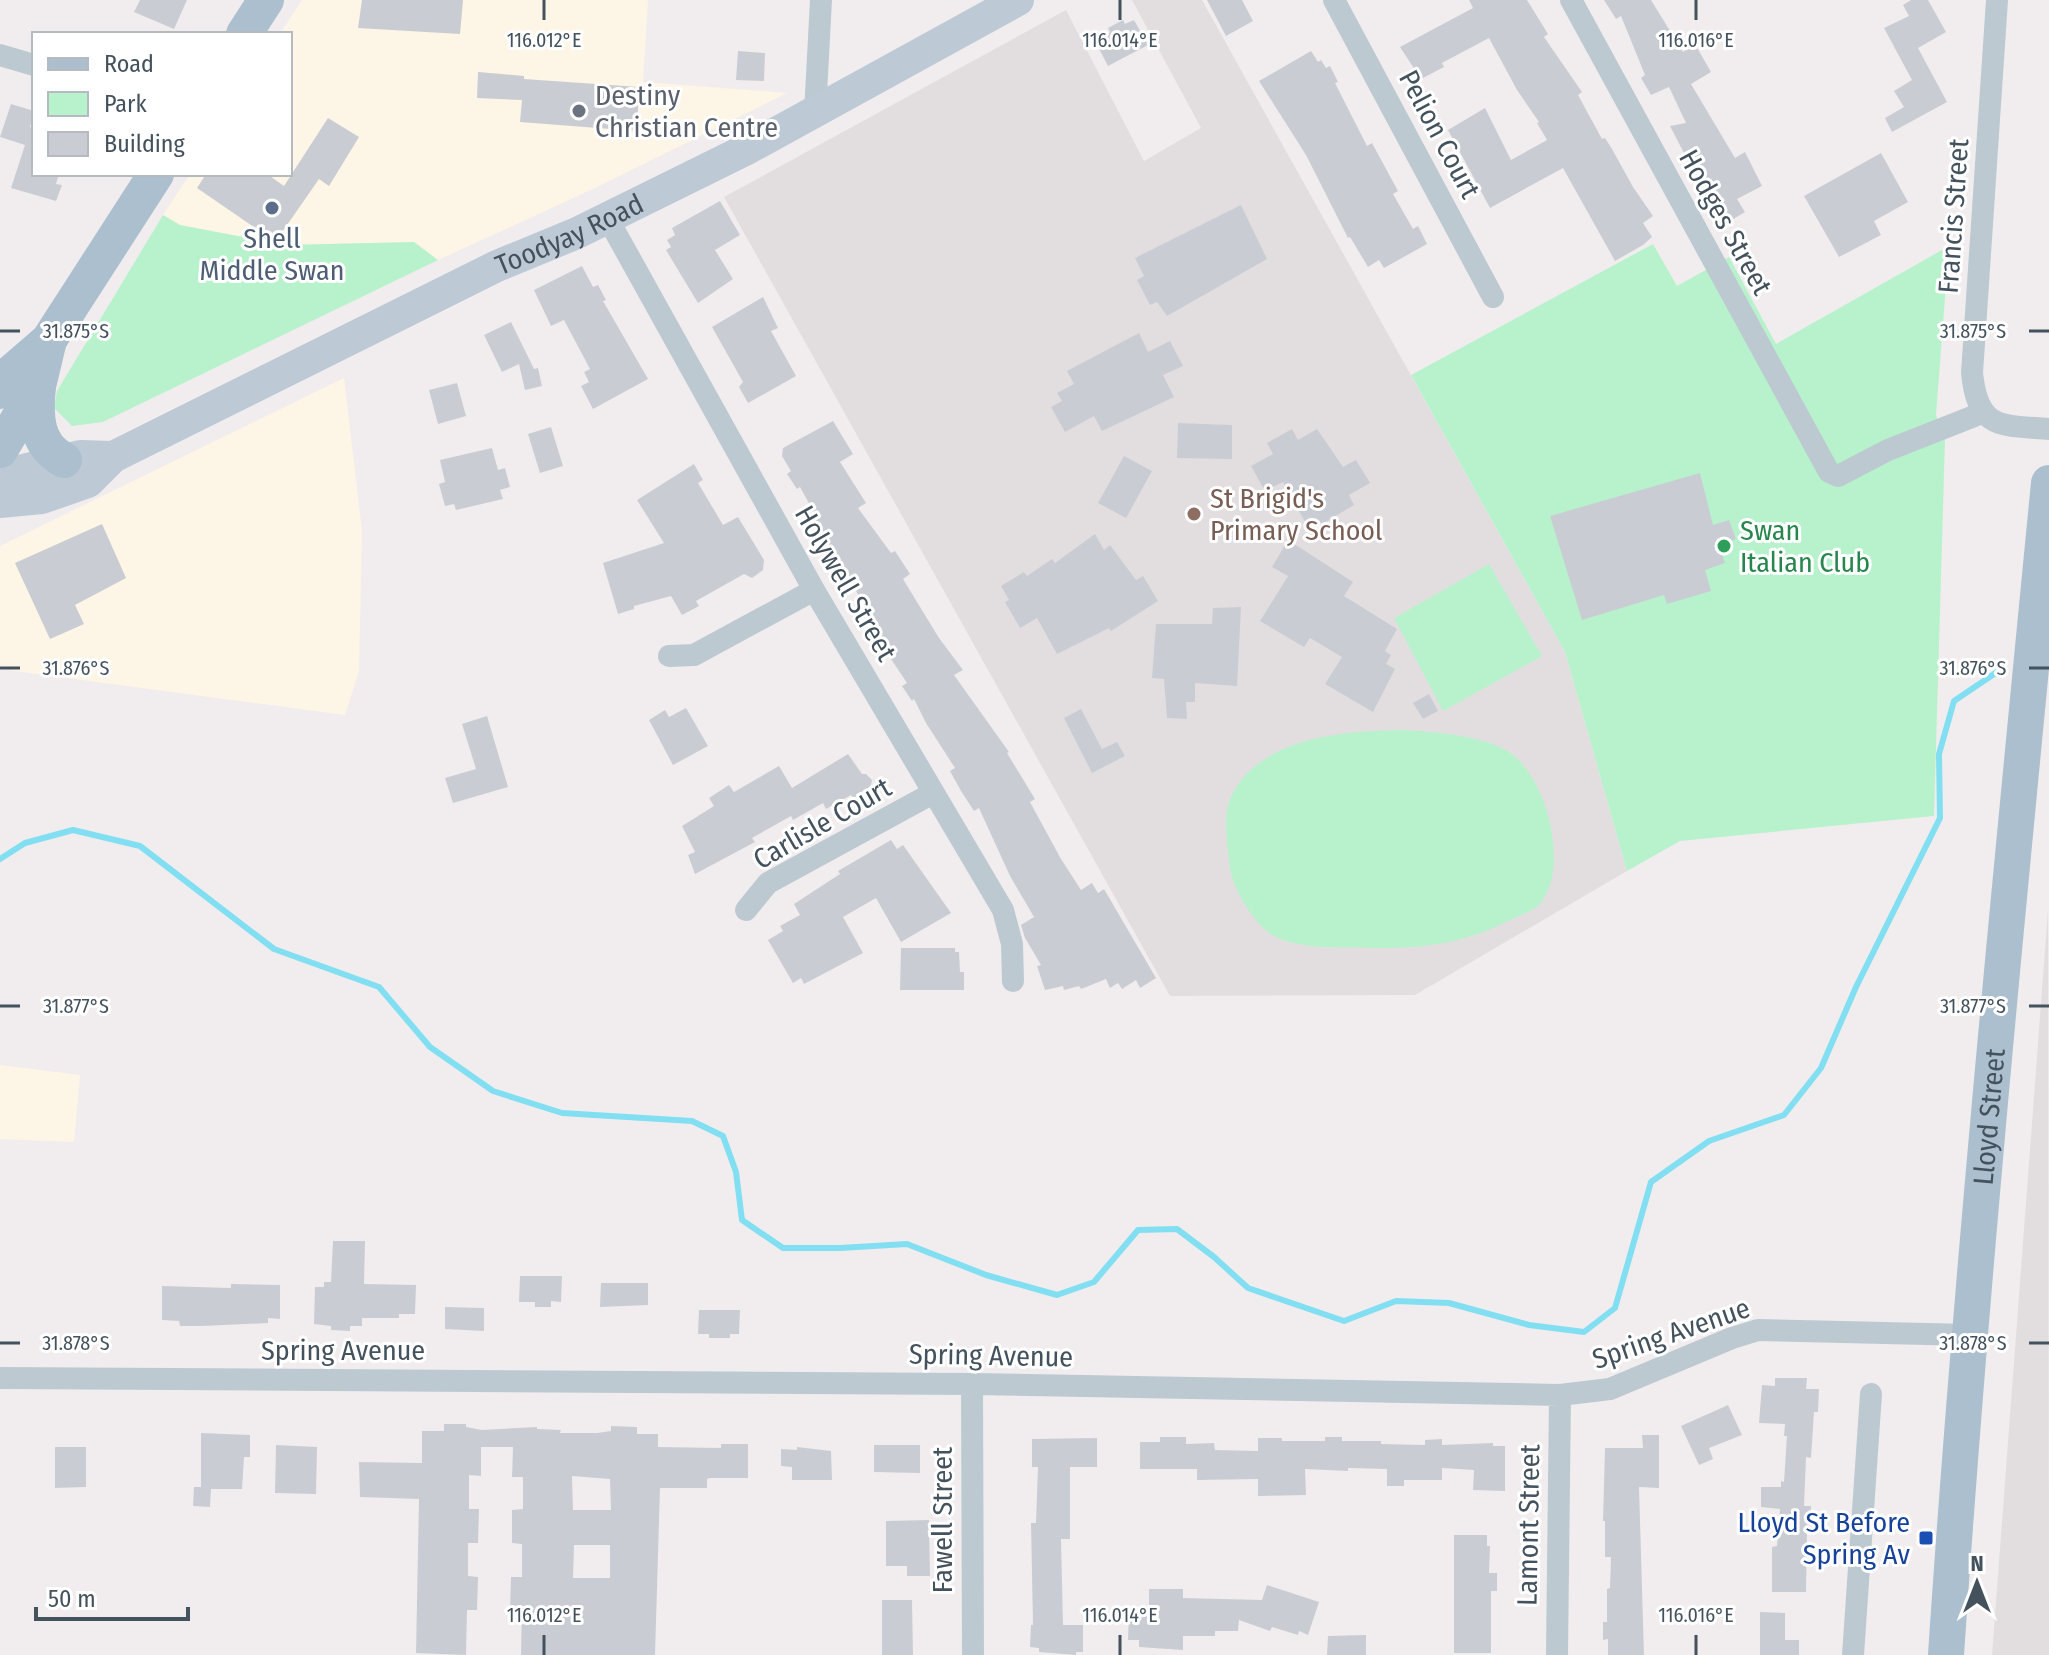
<svg xmlns="http://www.w3.org/2000/svg" width="2049" height="1655" viewBox="0 0 2049 1655" font-family="'Fira Sans Condensed',sans-serif">
<rect width="100%" height="100%" fill="#f1edee"/>
<path fill="#fdf5e5" d="M302,0H648L643,82L787,93L595,188L438,260L414,242L285,245L180,225L163,215L190,174H290V34H280Z
M344,378L362,531L359,671L345,715L0,669V546Z
M0,1065L80,1075L74,1142L0,1139Z"/>
<path fill="#e2dee0" d="M1132,0H1202L1565,652L1627,871L1415,995L1170,996L724,197L1066,10L1144,161L1201,128Z
M2048,910L2049,1655H1992Z"/>
<path fill="#b8f2cc" d="M163,215L180,225L285,245L414,242L438,260L103,422L72,426L54,408L57,391Z
M1653,244L1677,286L1729,257L1776,344L1949,246L1936,415L1945,440L1934,816L1680,841L1627,871L1565,652L1411,375Z
M1489,564L1542,656L1443,711L1394,618Z
M1403,730C1434,732 1482,735 1509,752C1547,777 1571,869 1539,905C1532,911 1520,915 1512,919C1466,943 1423,949 1372,948C1342,947 1304,950 1276,937C1256,928 1233,889 1230,868C1228,849 1222,815 1231,797C1260,736 1345,731 1403,730Z"/>
<g fill="none" stroke-linecap="round" stroke-linejoin="round">
<path stroke="#82dff2" stroke-width="6" d="M0,859L25,843L73,830L140,846L274,949L379,987L430,1047L493,1091L562,1113L692,1121L723,1136L736,1172L742,1220L783,1248H840L907,1244L986,1275L1057,1295L1094,1282L1138,1230L1177,1229L1214,1257L1248,1288L1344,1321L1396,1301L1449,1303L1529,1325L1584,1332L1615,1308L1651,1182L1709,1141L1784,1115L1821,1068L1856,987L1940,818L1939,754L1954,701L1997,672"/>
</g>
<path fill="#c9cdd3" fill-rule="evenodd" d="M140,0H187L174,29L134,12Z
M362,0H463L460,34L358,28Z
M1207,0H1242L1253,21L1226,36Z
M1469,0H1527L1548,34L1544,37L1582,92L1578,95L1602,139L1605,138L1612,149L1633,187L1653,216L1643,223L1652,237L1643,245L1615,261L1563,168L1490,208L1448,130L1485,108L1511,160L1547,140L1537,123L1539,122L1517,90L1489,38L1442,63L1444,67L1421,79L1400,47L1473,8Z
M1604,0H1651L1683,52L1695,44L1711,72L1691,84L1735,158L1745,152L1762,186L1737,199L1745,212L1730,221L1689,150L1684,153L1670,126L1686,123L1669,87L1651,95L1641,78L1645,75L1621,16L1616,19Z
M1911,0H1928L1946,32L1918,48L1947,102L1892,132L1885,118L1904,107L1894,91L1912,80L1884,28L1909,16L1903,5Z
M1123,20L1125,24L1134,20L1148,45L1108,66L1095,41L1110,32L1108,28Z
M738,51L765,53L764,81L736,80Z
M1311,51L1318,62L1321,60L1326,68L1330,66L1338,82L1335,83L1367,146L1372,143L1398,191L1393,194L1413,229L1418,226L1427,244L1384,268L1379,260L1368,267L1350,237L1348,238L1306,155L1259,81Z
M478,72L524,76V79L639,87L637,131L520,122L522,100L477,98Z
M11,104L34,111L30,127L34,128V174H59L56,184L62,185L56,201L11,188L25,145L0,137Z
M328,118L359,137L329,186L319,179L278,238L270,231L267,236L197,188L206,174H267L284,186Z
M1881,153L1908,202L1874,221L1881,235L1839,257L1804,196Z
M720,201L740,235L715,250L733,279L698,303L666,250L671,247L667,240L675,235L672,228Z
M1241,205L1267,259L1167,316L1157,302L1150,305L1137,280L1144,276L1135,258Z
M582,266L593,287L598,285L606,300L603,301L648,379L593,409L581,386L589,382L584,372L590,369L564,320L551,326L534,290Z
M763,297L778,328L771,331L796,376L748,403L739,387L743,382L712,327Z
M511,322L534,369L538,368L542,386L525,390L519,364L502,372L484,335Z
M1139,333L1148,352L1170,341L1183,366L1163,375L1174,397L1102,431L1094,416L1065,432L1051,407L1062,401L1057,393L1074,384L1067,371Z
M457,383L466,416L438,424L429,390Z
M833,421L853,454L840,462L866,503L858,508L891,553L895,551L910,574L903,579L939,638L963,670L954,675L1009,752L1007,753L1035,799L1030,802L1061,859L1081,890L1092,883L1098,893L1104,889L1156,978L1140,988L1136,980L1122,989L1118,983L1110,988L1106,979L1081,989L1079,986L1064,990L1063,986L1045,990L1037,966L1041,965L1025,938L1021,925L1034,917L1010,876L979,808L974,811L961,791L950,771L955,768L926,723L914,699L912,701L902,686L907,683L879,641L882,640L834,549L830,550L822,536L825,534L814,518L816,516L800,487L797,489L787,474L791,471L782,456L783,448Z
M1178,423L1232,425V459L1177,458Z
M551,427L563,466L540,473L528,434Z
M1292,429L1298,440L1317,429L1343,467L1356,460L1370,483L1349,495L1354,505L1310,531L1283,482L1265,491L1251,466L1273,454L1267,443Z
M492,448L498,470L505,468L510,487L500,490L503,499L456,510L454,504L445,506L439,484L445,482L440,460Z
M1124,456L1152,471L1126,518L1098,503Z
M694,464L703,480L698,483L723,525L738,517L764,560L763,570L752,578L744,574L696,601L699,606L682,615L671,596L634,606V609L618,614L603,563L664,543L637,500Z
M1700,473L1713,525L1729,520L1736,539L1719,546L1725,563L1705,570L1711,591L1667,604L1664,595L1582,620L1550,516Z
M102,524L126,578L75,605L84,624L50,639L15,563Z
M1095,534L1104,550L1110,545L1136,580L1143,576L1158,601L1111,631L1109,628L1057,654L1037,618L1020,628L1005,602L1009,600L1001,586L1024,572L1027,576L1052,559L1055,563Z
M1288,540L1353,582L1344,596L1397,629L1385,651L1391,655L1386,664L1395,669L1373,712L1325,684L1342,657L1310,638L1304,647L1260,621L1288,576L1272,567Z
M1241,607L1237,686L1195,683V702H1186L1187,719L1167,718L1164,679L1152,678L1156,624H1212L1213,608Z
M1429,694L1438,711L1423,719L1413,703Z
M686,708L708,746L673,765L649,720L665,710L669,717Z
M1081,709L1102,749L1117,742L1125,756L1092,773L1064,718Z
M487,716L508,787L453,803L445,778L476,769L462,724Z
M848,754L862,774H866L872,780L870,789L853,799L851,795L826,809L823,803L793,820L791,816L752,838L755,842L695,874L688,855L695,852L682,826L714,806L709,798L729,785L734,792L779,766L792,788Z
M891,840L897,849L903,845L951,913L901,942L876,898L843,917L863,953L804,984L801,978L793,983L768,940L783,931L780,926L800,915L794,904L840,874L838,871Z
M901,948H955V952H959L960,972H964V990H900Z
M333,1241H365L364,1284L416,1285L415,1314H399V1318H362V1326H350V1331L331,1330V1326L314,1324L315,1287H324V1282H331Z
M520,1276H562L561,1302L551,1301V1307H535V1302H519Z
M601,1283H648V1305L600,1307Z
M231,1284L280,1285V1319L268,1318V1323L202,1326H180L179,1321L162,1320V1286L231,1288Z
M445,1307L484,1308V1331L445,1329Z
M699,1310H740L739,1334H730V1338H709V1334H698Z
M1775,1378H1807L1806,1389H1819L1818,1412H1814L1811,1458L1806,1457L1804,1506H1811L1810,1529H1807L1806,1592H1772V1547L1777,1546L1780,1509L1761,1507V1487H1781V1481L1784,1482L1787,1436H1784L1785,1424L1759,1423L1762,1385L1775,1386Z
M1728,1405L1742,1435L1709,1448L1713,1459L1699,1465L1681,1426Z
M444,1424H466V1427L482,1430L537,1427V1429L561,1430L560,1433H597L611,1431V1426L637,1427V1434H658V1447L721,1448V1444H748V1478H710L707,1479V1488H660L655,1655H521L522,1610H510L511,1577H522V1544L512,1543V1510L523,1509V1477H512L513,1447H481V1476L469,1475V1509H479L478,1543H468V1576L478,1577L477,1610H467L466,1655L416,1653L419,1499L360,1497L359,1462L422,1463V1431H444ZM572,1476L610,1479L611,1510H573ZM574,1545H610V1578H573Z
M201,1433L250,1435V1457H244L242,1489H211L210,1507L193,1506L194,1487H201Z
M1642,1435H1659V1488L1639,1487L1644,1655H1608V1639L1603,1640V1622H1607V1589L1610,1588L1611,1557H1605V1521H1603L1605,1448H1643Z
M1160,1437H1186V1444L1214,1443L1215,1450L1258,1451V1438H1282V1441H1325V1437H1342V1441H1381V1444L1425,1445V1440L1442,1439V1445L1493,1443V1446H1505V1491L1473,1490L1474,1470L1442,1468V1480H1404V1486H1387V1469L1348,1468V1471L1305,1469L1306,1495L1258,1496V1479L1197,1480V1469H1140V1442H1160Z
M1097,1438V1467H1070V1539H1061L1063,1625H1083V1652H1076V1655L1039,1652V1648L1030,1647L1031,1625H1033L1031,1523H1036L1038,1467H1032V1439Z
M276,1445L317,1447L316,1494L275,1493Z
M874,1445H920V1473L874,1472Z
M55,1447H86V1487L55,1488Z
M797,1447L831,1451L832,1480H792V1467L781,1466V1449L797,1450Z
M929,1520L930,1576H907V1566H886V1521Z
M1454,1535H1487V1546H1490L1489,1573H1497V1591H1491V1653H1454Z
M1267,1585L1319,1602L1308,1635L1299,1631L1298,1635L1272,1627L1270,1631L1239,1620L1238,1631H1215V1636H1183V1650L1139,1647V1640H1128L1129,1612H1149V1589H1183V1598L1262,1600Z
M882,1600H912L913,1655H882Z
M1760,1612L1785,1613V1640H1799V1655H1760Z
M1366,1635V1655H1327L1328,1636Z"/>
<g fill="none" stroke-linecap="round" stroke-linejoin="round">
<path stroke="#bdc9d1" stroke-width="22" d="M1334,0L1493,297
M1571,0L1829,472L1838,476L1888,450L1982,413
M1997,0L1972,373C1978,430 2000,425 2049,429
M0,55L34,65
M815,113L821,0
M608,219L814,590L1003,910L1012,944L1013,981
M669,656L694,655L814,590
M746,910L768,883L933,793
M0,1378L972,1384L1560,1395L1610,1389L1732,1338L1758,1330L1969,1335
M972,1384L973,1655
M1557,1655L1560,1395
M1853,1655L1871,1394"/>
<g stroke="#bdcad6" stroke-width="32">
<path d="M0,472L19,471L80,456L113,457"/>
<path id="s1" d="M0,502L42,498L88,482L113,457L497,266L577,233L745,150L1018,0"/>
</g>
<g stroke="#abbfcf" stroke-width="36">
<path d="M244,34L266,0"/>
<path d="M38,386C35,415 35,445 64,460"/>
<path d="M0,391L12,372L49,340L156,174"/>
<path d="M0,450L38,386L49,340"/>
<path id="s2" d="M1946,1655C1972,1264 2011,874 2049,483"/>
</g>
</g>
<path fill="none" stroke="#44525d" stroke-width="3" d="M544,0V20M1120,0V20M1696,0V20M0,331H20M2029,331H2049M0,668H20M2029,668H2049M0,1006H20M2029,1006H2049M0,1343H20M2029,1343H2049M544,1635V1655M1120,1635V1655M1696,1635V1655"/>
<circle fill="#6b7280" stroke="#fff" stroke-width="3" cx="579" cy="111" r="8"/>
<circle fill="#5c6f8a" stroke="#fff" stroke-width="3" cx="272" cy="208" r="8"/>
<circle fill="#8d6e63" stroke="#fff" stroke-width="3" cx="1194" cy="514" r="8"/>
<circle fill="#2e9e5b" stroke="#fff" stroke-width="3" cx="1724" cy="546" r="8"/>
<rect fill="#1a4fb4" stroke="#fff" stroke-width="3" x="1918" y="1530" width="16" height="16" rx="4"/>
<g text-anchor="middle" stroke-width="6" stroke-linejoin="round" paint-order="stroke">
<g font-size="28" fill="#5b616d" stroke="#fff" text-anchor="start">
<text x="595" y="105">Destiny<tspan x="595" dy="32">Christian Centre</tspan></text>
</g>
<g font-size="28" fill="#44525d" stroke="#fff">
<text transform="translate(1440 134) rotate(62)" y="10">Pelion Court</text>
<text transform="translate(1953 216) rotate(-86)" y="10">Francis Street</text>
<text transform="translate(1726 222) rotate(61)" y="10">Hodges Street</text>
<text dy="10" stroke="none"><textPath href="#s1" startOffset="634">Toodyay Road</textPath></text>
<text transform="translate(846 583) rotate(60)" y="10">Holywell Street</text>
<text transform="translate(822 823) rotate(-30)" y="10">Carlisle Court</text>
<text dy="10" stroke="none"><textPath href="#s2" startOffset="540">Lloyd Street</textPath></text>
<text transform="translate(1671 1333) rotate(-19)" y="10">Spring Avenue</text>
<text x="343" y="1360">Spring Avenue</text>
<text transform="translate(991 1355) rotate(1)" y="10">Spring Avenue</text>
<text transform="translate(942 1520) rotate(-90)" y="10">Fawell Street</text>
<text transform="translate(1528 1525) rotate(-89)" y="10">Lamont Street</text>
</g>
<g font-size="28" fill="#4e5e75" stroke="#fff">
<text x="272" y="248">Shell<tspan x="272" dy="32">Middle Swan</tspan></text>
</g>
<g font-size="28" fill="#785e54" stroke="#fff" text-anchor="start">
<text x="1210" y="508">St Brigid's<tspan x="1210" dy="32">Primary School</tspan></text>
</g>
<g font-size="28" fill="#27864d" stroke="#fff" text-anchor="start">
<text x="1740" y="540">Swan<tspan x="1740" dy="32">Italian Club</tspan></text>
</g>
<g font-size="28" fill="#164399" stroke="#fff" text-anchor="end">
<text x="1910" y="1532">Lloyd St Before<tspan x="1910" dy="32">Spring Av</tspan></text>
</g>
</g>
<g font-size="20" text-anchor="middle" fill="#44525d" stroke="#fff" stroke-width="6" stroke-linejoin="round" paint-order="stroke">
<text x="544" y="47">116.012°E</text>
<text x="1120" y="47">116.014°E</text>
<text x="1696" y="47">116.016°E</text>
<text x="76" y="338">31.875°S</text>
<text x="1973" y="338">31.875°S</text>
<text x="76" y="675">31.876°S</text>
<text x="1973" y="675">31.876°S</text>
<text x="76" y="1013">31.877°S</text>
<text x="1973" y="1013">31.877°S</text>
<text x="76" y="1350">31.878°S</text>
<text x="1973" y="1350">31.878°S</text>
<text x="544" y="1622">116.012°E</text>
<text x="1120" y="1622">116.014°E</text>
<text x="1696" y="1622">116.016°E</text>
</g>
<rect x="32" y="32" width="260" height="144" fill="#ffffff" stroke="#b4babe" stroke-width="2"/>
<rect x="48" y="58" width="40" height="12" fill="#abbfcf" stroke="#b4babe" stroke-width="2"/>
<text x="104" y="72" font-size="24" fill="#44525d">Road</text>
<rect x="48" y="92" width="40" height="24" fill="#b8f2cc" stroke="#b4babe" stroke-width="2"/>
<text x="104" y="112" font-size="24" fill="#44525d">Park</text>
<rect x="48" y="132" width="40" height="24" fill="#c9cdd3" stroke="#b4babe" stroke-width="2"/>
<text x="104" y="152" font-size="24" fill="#44525d">Building</text>
<g transform="translate(1977 1583)" stroke="#ffffff" stroke-width="6" paint-order="stroke">
<path d="M0-6L14 30L0 20L-14 30Z" fill="#44525d"/>
<text y="-12" font-size="22" font-weight="bold" text-anchor="middle" fill="#44525d">N</text>
</g>
<path d="M36 1607v12h152v-12" fill="none" stroke="#44525d" stroke-width="4"/>
<text x="48" y="1607" font-size="24" fill="#44525d" stroke="#ffffff" stroke-width="6" paint-order="stroke">50 m</text>
</svg>
